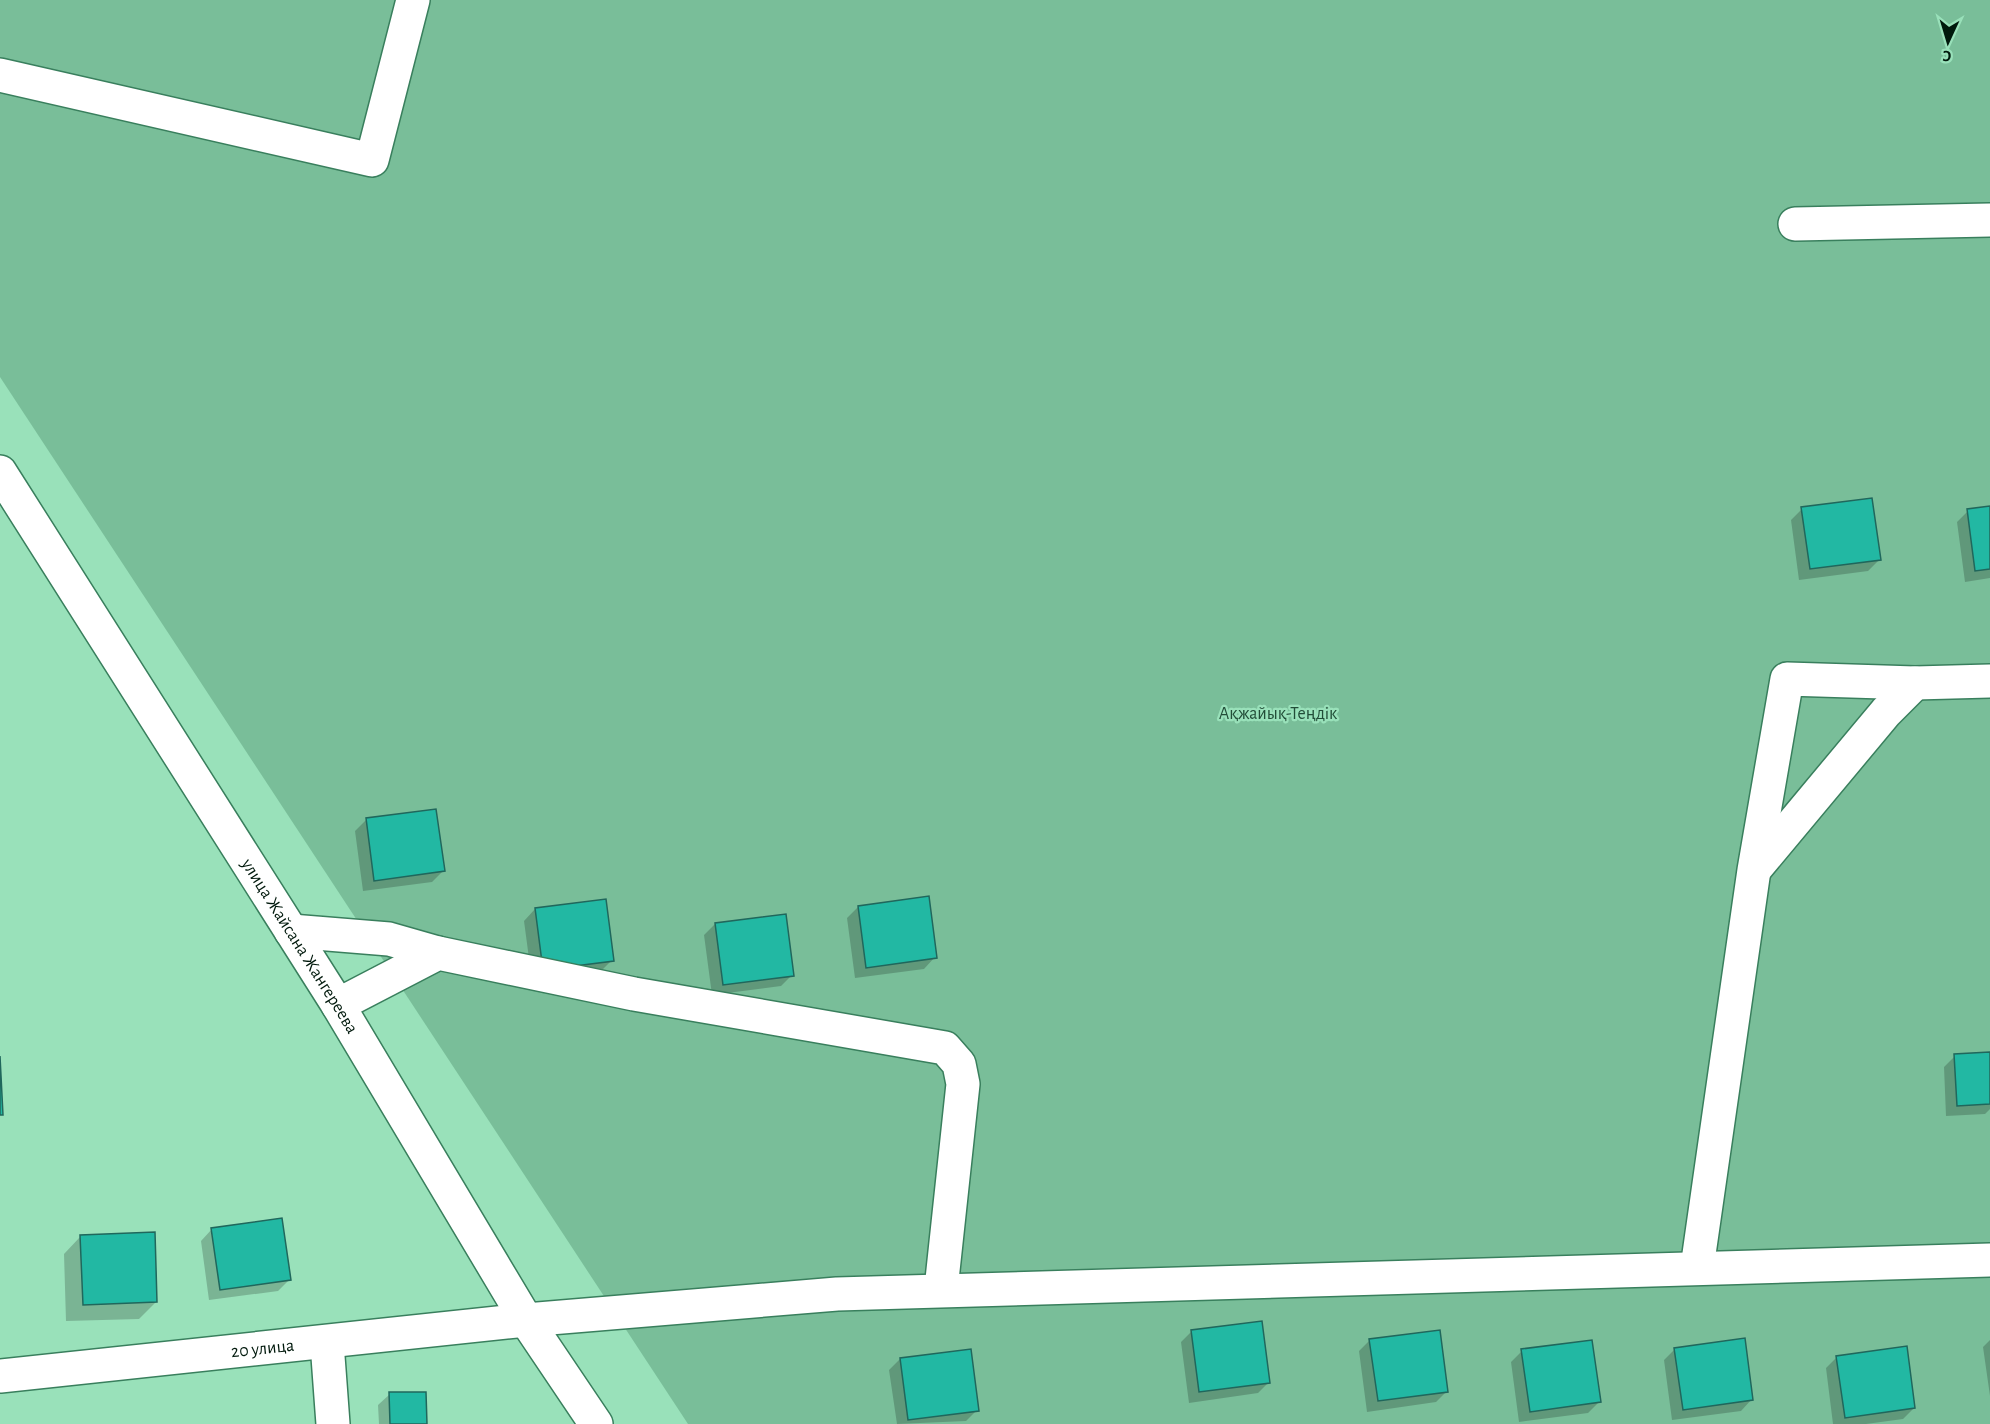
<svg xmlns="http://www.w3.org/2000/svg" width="1990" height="1424" viewBox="0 0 1990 1424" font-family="'Alegreya Sans',sans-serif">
<rect width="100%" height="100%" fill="#99e1ba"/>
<path fill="#79be99" d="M0,0H1990V1424H688L0,377Z"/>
<path fill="#0003" d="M1990,508V578L1965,582L1957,522L1968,511Z
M1802,509L1879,560L1868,571L1799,580L1791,520Z
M366,820L443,871L432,882L363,891L355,831Z
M858,907L935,957L924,969L855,978L847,918Z
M535,909L612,960L601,971L532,981L524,921Z
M715,924L792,975L781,986L712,995L704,935Z
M1990,1054V1109L1985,1114L1946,1116L1944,1067L1955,1056Z
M212,1229L289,1280L278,1291L209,1300L201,1241Z
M80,1237L156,1302L139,1319L66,1321L64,1254Z
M1192,1331L1269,1382L1258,1393L1189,1403L1181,1342Z
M1370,1340L1447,1391L1436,1402L1367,1412L1359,1351Z
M1990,1340V1396L1983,1347Z
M1675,1349L1752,1399L1741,1411L1672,1420L1664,1360Z
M1522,1351L1599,1402L1588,1413L1519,1422L1511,1362Z
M1837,1357L1914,1408L1903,1419L1866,1424H1833L1826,1368Z
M900,1359L977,1410L966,1421L897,1424L889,1370Z
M390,1394L425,1424H379L378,1405Z"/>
<path fill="#22b8a3" stroke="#20675c" stroke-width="1.5" d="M1872,498L1881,560L1810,569L1801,507Z
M1990,506V569L1975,571L1967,509Z
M436,809L445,871L374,881L366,818Z
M929,896L937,958L866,968L858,906Z
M606,899L614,961L543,970L535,908Z
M786,914L794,976L723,985L715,923Z
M1990,1052V1104L1957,1106L1954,1054Z
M0,1056L3,1115H0Z
M282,1218L291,1280L220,1290L211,1228Z
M155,1232L157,1302L83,1305L80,1235Z
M1262,1321L1270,1383L1199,1392L1191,1330Z
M1440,1330L1448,1392L1378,1401L1369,1339Z
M1745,1338L1753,1400L1683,1410L1674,1348Z
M1592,1340L1601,1402L1530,1412L1521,1349Z
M1907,1346L1915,1408L1845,1418L1836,1356Z
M971,1349L979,1411L908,1420L900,1358Z
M389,1392H426L427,1424H390Z"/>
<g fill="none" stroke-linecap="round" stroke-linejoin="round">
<defs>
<g id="minor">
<path d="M0,75L372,160L413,0"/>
<path d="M1795,224L1990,220"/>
<path id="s1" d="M0,472L338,1005L526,1320L596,1424"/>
<path d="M1755,869L1886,712L1915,683"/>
<path d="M291,931L389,939L438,953"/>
<path d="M338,1005L438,953L634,994L945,1048L959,1064L963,1084L941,1289"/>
<path d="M1697,1268L1754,870L1787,679L1915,683L1990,681"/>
<path d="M327,1343L333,1424"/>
<path id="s2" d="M0,1376L526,1320L837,1294L1990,1260"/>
</g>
</defs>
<use href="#minor" stroke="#397f5d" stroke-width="36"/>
<use href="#minor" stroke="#fff" stroke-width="33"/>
</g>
<g text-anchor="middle" stroke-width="4.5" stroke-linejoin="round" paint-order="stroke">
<g font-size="18" fill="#224d38" stroke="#99e1ba">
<text x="1278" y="719">Ақжайық-Теңдік</text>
</g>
<g font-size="18" fill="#00190c" stroke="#99e1ba">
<text dy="6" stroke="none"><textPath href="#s1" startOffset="561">улица Жайсана Жангереева</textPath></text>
<text dy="6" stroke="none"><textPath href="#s2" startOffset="264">20 улица</textPath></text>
</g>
</g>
<g transform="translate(1948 42) rotate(184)" stroke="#99e1ba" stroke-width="4.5" paint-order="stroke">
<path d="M0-4.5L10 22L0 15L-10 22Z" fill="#00190c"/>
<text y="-9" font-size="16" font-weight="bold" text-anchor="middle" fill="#00190c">С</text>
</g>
</svg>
